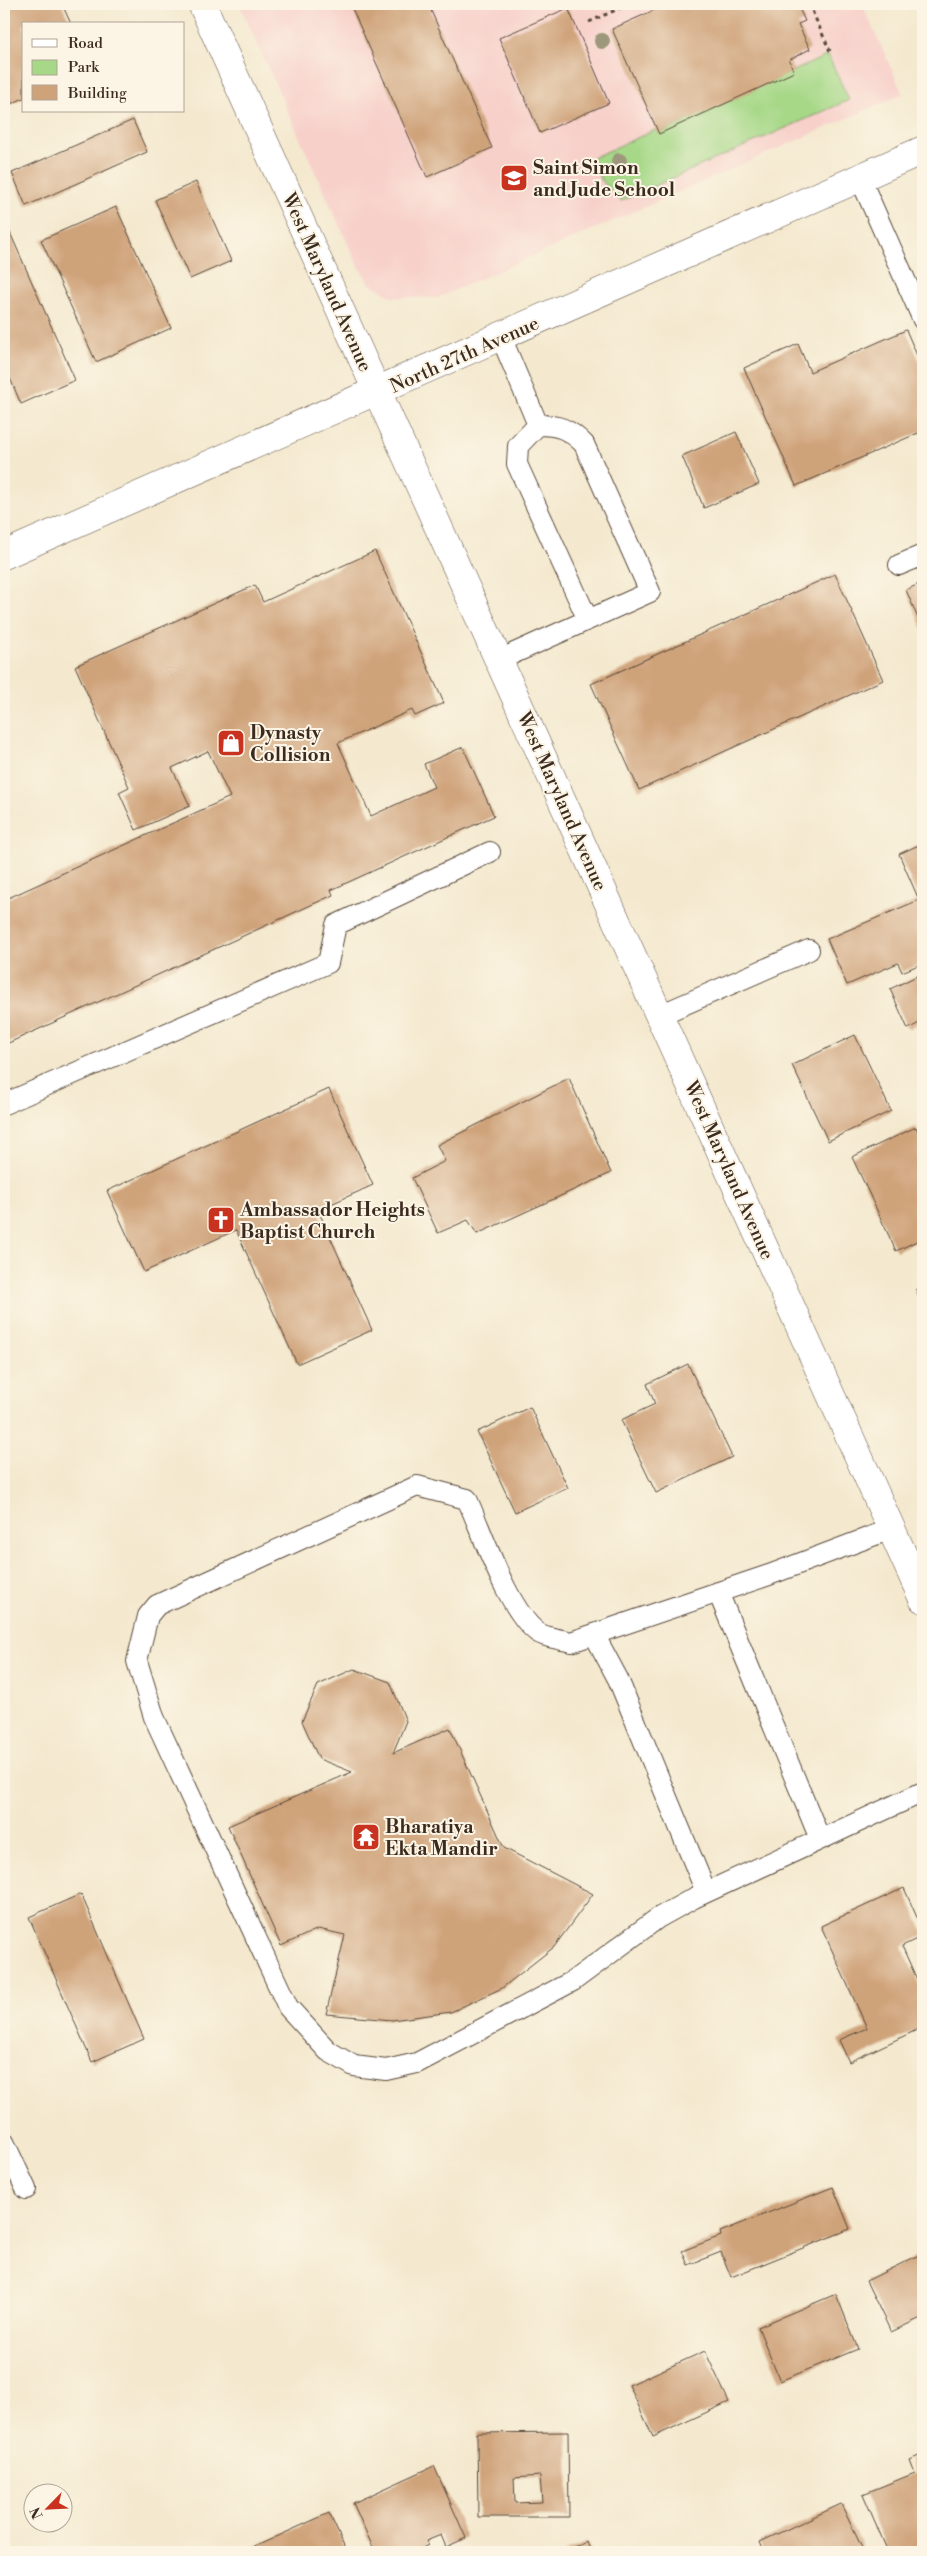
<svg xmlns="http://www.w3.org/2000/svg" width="927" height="2556" viewBox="0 0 927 2556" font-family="'Libre Bodoni',serif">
<rect width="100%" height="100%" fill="#fcf5e5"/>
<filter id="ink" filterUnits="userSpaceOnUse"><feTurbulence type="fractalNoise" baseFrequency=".02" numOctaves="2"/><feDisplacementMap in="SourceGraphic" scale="10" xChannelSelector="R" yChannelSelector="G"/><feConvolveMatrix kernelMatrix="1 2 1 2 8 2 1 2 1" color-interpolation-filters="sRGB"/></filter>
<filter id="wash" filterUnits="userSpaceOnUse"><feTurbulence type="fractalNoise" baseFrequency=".0096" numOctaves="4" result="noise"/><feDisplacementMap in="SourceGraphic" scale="20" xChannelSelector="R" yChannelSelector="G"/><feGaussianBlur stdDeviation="1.12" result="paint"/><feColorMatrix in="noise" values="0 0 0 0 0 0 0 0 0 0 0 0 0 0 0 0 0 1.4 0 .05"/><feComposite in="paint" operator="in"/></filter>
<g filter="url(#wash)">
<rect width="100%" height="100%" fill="#f4e9cf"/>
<path fill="#f7d0ca" d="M239,4H862L903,94L437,298L392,297L369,283L356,262Z"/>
<path fill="#a6d887" stroke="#708152" d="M828,55L849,100L621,201C607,188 597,176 590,159L657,129L659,134Z"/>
<g id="blocks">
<path fill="#cfa37a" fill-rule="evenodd" d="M4,4H62L71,24H24V98L4,107Z
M350,4H428L492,148L427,177Z
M668,4H797L805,21L798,24L810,49L789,60L794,72L659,134L612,29Z
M568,8L609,103L540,133L499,38Z
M133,120L147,152L26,206L12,173Z
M196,182L231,261L190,279L155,200Z
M116,207L171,328L96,362L41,240Z
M4,219L75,380L21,404L4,364Z
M906,330L923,369V431L796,486L744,368L798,344L810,372Z
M736,432L759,484L704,508L682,456Z
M375,551L444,703L415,716L412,710L338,743L371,816L434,787L424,764L463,747L494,816L331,890L333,895L4,1045V900L230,797L208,751L172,768L190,806L136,830L119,792L129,787L75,666L255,585L263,602Z
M835,574L883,680L639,790L591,684Z
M923,582V630L906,590Z
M923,843V963L902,972L898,963L847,985L827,939L919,900L899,854Z
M923,973V1021L908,1029L890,989Z
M855,1035L891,1111L828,1141L792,1065Z
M569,1078L611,1173L477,1234L468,1220L438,1233L412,1178L445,1161L437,1145Z
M329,1089L373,1185L318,1210L372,1330L297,1364L236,1230L144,1272L107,1191Z
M916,1127L923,1144V1238L896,1251L852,1157Z
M923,1286V1306L916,1290Z
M688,1364L732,1457L656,1493L621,1420L655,1404L647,1384Z
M530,1407L568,1488L515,1512L477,1432Z
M354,1669L390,1682L406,1721L393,1753L450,1728L504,1848L593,1894L554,1947L502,1988L451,2012L392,2020L326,2014L345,1935L318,1929L281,1946L228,1826L352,1772L319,1759L302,1721L318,1685Z
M904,1888L923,1931V1936L902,1946L923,1993V2027L849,2062L839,2040L867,2028L821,1926Z
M81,1894L144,2039L92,2062L29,1917Z
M833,2187L850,2229L731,2277L721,2252L688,2265L682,2251L721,2236L720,2232Z
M923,2253V2317L891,2332L866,2281Z
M836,2294L858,2349L780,2381L758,2327Z
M705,2351L729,2402L653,2437L629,2385Z
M568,2432L569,2517H478L477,2433ZM540,2476L542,2502L515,2503L514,2478Z
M923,2454V2552H888L863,2494L915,2473L910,2460Z
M434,2466L466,2538L446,2547L441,2535L426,2541L428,2545L419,2550L420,2552H375L353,2503Z
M841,2504L864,2552H764L760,2542Z
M329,2513L347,2552H243Z
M587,2542L591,2552H563Z"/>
</g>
</g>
<g filter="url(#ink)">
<use href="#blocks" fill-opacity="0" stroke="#574739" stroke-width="1"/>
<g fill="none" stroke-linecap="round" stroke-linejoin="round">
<defs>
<path id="lane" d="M860,178L923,320
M501,337L538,425
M899,565L923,555
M499,660L650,592L584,444C569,429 559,425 538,425L518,446L517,464L588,620
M660,1015L809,950
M4,1104L328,963L336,925L490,852
M891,1529L769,1575L571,1642C561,1639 545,1638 537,1632C508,1610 483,1534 467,1499L417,1486L157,1605L148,1616L137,1661L154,1717L288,2007L328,2051L354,2066L386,2070L417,2063L573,1981L658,1918L694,1898L923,1792
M718,1592L820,1839
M594,1634L618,1679L706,1892
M4,2142L26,2189"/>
<path id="secondary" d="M202,4L923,1599
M4,555L923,150"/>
</defs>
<use href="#lane" stroke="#574739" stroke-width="22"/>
<use href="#secondary" stroke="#574739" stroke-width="29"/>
<path stroke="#574739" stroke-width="3" stroke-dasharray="4 4" stroke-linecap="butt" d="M809,4L830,51
M589,22L629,4"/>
<use href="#lane" stroke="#fff" stroke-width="20"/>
<use href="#secondary" stroke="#fff" stroke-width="28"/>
</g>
<g fill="#9d987c">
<circle cx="602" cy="41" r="8"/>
<circle cx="619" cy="161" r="8"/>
</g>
</g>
<defs>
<symbol id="school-square" viewBox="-11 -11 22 22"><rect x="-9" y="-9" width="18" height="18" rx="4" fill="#c8321e" stroke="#fcf5e5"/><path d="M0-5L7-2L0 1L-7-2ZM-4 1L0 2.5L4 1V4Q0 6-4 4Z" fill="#fff"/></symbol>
<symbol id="shop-square" viewBox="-11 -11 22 22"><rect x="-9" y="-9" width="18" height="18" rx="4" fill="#c8321e" stroke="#fcf5e5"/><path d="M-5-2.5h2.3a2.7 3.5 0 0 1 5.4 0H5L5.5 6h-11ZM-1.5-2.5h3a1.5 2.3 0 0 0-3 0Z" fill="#fff"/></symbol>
<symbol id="church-square" viewBox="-11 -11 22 22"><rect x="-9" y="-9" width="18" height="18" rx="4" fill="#c8321e" stroke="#fcf5e5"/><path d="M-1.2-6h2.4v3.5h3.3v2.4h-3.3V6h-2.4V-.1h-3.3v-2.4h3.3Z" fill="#fff"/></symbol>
<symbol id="temple-square" viewBox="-11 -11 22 22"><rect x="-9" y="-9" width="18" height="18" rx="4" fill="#c8321e" stroke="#fcf5e5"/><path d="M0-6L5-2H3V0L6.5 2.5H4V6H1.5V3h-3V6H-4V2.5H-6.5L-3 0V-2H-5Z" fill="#fff"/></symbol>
</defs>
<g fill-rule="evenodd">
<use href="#school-square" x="498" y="162" width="32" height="32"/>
<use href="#shop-square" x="215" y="727" width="32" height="32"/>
<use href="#church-square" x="205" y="1204" width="32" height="32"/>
<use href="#temple-square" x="350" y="1821" width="32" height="32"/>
</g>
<g text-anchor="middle" stroke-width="4" stroke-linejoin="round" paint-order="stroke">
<g font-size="19" font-weight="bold" fill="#3b2a1e" stroke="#fcf5e5" text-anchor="start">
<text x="533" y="174">Saint Simon<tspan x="533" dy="22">and Jude School</tspan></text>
<text x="250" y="739">Dynasty<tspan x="250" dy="22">Collision</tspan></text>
<text x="240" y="1216">Ambassador Heights<tspan x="240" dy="22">Baptist Church</tspan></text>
<text x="385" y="1833">Bharatiya<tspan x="385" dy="22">Ekta Mandir</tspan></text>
</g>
<g font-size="19" fill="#3b2a1e" stroke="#fcf5e5">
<text transform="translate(328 282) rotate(66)" y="7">West Maryland Avenue</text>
<text transform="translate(464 354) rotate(-24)" y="7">North 27th Avenue</text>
<text transform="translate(563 801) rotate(66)" y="7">West Maryland Avenue</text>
<text transform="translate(730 1170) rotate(66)" y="7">West Maryland Avenue</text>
</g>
</g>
<rect width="927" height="2556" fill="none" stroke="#fcf5e5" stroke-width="20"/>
<rect x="22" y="22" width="162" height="90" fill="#fcf5e5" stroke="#afa495"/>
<rect x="32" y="39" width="25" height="8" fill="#ffffff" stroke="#afa495"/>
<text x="68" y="48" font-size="15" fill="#3b2a1e">Road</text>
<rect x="32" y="60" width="25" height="15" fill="#a6d887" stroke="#afa495"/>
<text x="68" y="72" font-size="15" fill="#3b2a1e">Park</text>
<rect x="32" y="85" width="25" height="15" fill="#cfa37a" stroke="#afa495"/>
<text x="68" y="98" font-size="15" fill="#3b2a1e">Building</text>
<g transform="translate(48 2508) rotate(246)"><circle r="24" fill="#fcf5e5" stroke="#afa495"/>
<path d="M0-4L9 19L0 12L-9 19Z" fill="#c8321e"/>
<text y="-8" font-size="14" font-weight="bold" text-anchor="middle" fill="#3b2a1e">N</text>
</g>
</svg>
